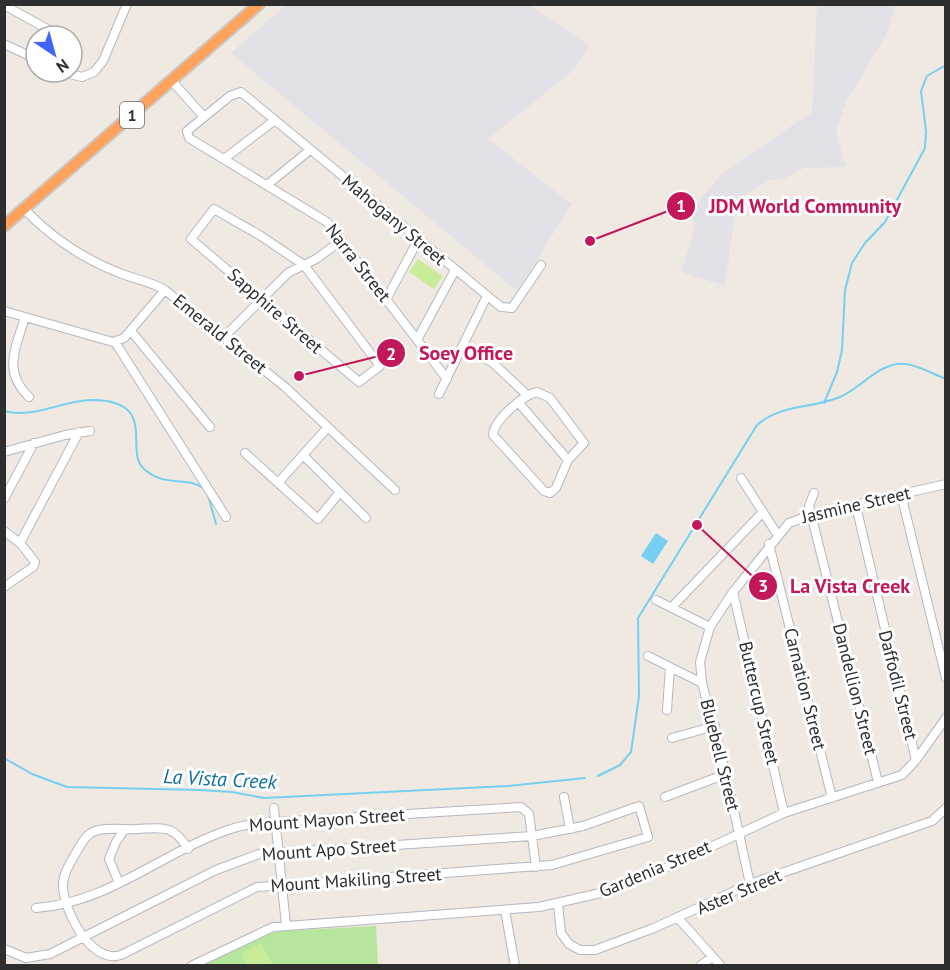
<svg xmlns="http://www.w3.org/2000/svg" width="950" height="970" viewBox="0 0 950 970" font-family="'PT Sans',sans-serif">
<rect width="100%" height="100%" fill="#efe9e1"/>
<path fill="#e3e1e8" d="M286,5H529L589,45L575,69L488,139L572,204L517,291L231,53Z
M817,5H896L888,31L846,102L836,132L846,167L804,168L783,179L770,180L745,194L734,219L725,286L681,272L693,234L695,205L723,173L812,112Z"/>
<path fill="#b6e59e" d="M376,926L378,965L199,966L266,934L281,931Z"/>
<path fill="#c9ec9a" d="M418,259L443,276L434,289L409,272Z
M261,943L273,965H247L241,954Z"/>
<path fill="#75cff0" d="M656,533L668,541L653,564L641,556Z"/>
<g fill="none" stroke-linecap="round" stroke-linejoin="round">
<path stroke="#75cff0" stroke-width="2" d="M824,403L837,372L842,350L845,290L852,263L865,243L885,222L925,148L926,131L921,91L927,76L946,65
M4,411C33,419 61,401 91,400C160,400 123,450 144,469C165,488 188,476 203,488
M208,495L216,524
M4,758L32,774L67,787L199,790L232,792L264,798L507,786L585,778
M598,776L620,765L631,752L639,696L638,618L757,425C783,403 812,409 840,397C859,389 876,367 897,364C913,362 930,373 946,379"/>
<defs>
<path id="minor" d="M4,5L60,36
M72,42L75,44
M4,44L36,59
M62,72L82,77L94,72L103,61L127,4
M171,80L204,117
M224,159L275,120
M267,185L310,150
M24,209C50,236 82,258 117,272C133,279 150,281 165,290L285,387L395,490
M214,209L261,236L304,265L380,366L359,382L191,239Z
M386,300L418,240
M4,311L113,342L124,338L165,290
M25,317C16,348 2,371 29,397
M131,331L210,427
M224,337L288,273L316,259L342,240
M417,340L455,270
M115,342L226,517
M463,346L493,363L527,395
M447,379L327,222L189,138L187,131L230,96L241,92L501,307L512,308L541,265
M537,392L550,398L584,443L568,460L556,488L550,493L544,491L493,435C494,420 523,395 537,392Z
M439,394L487,296
M519,403L568,460
M4,452L65,435L90,431
M245,453L318,519L340,492
M303,455L366,518
M741,478L777,534
M278,483L327,428
M814,493L809,506L878,782
M901,494L946,678
M4,499L34,443
M856,506L916,760
M4,531L20,543L35,562L33,567L4,587
M20,543L79,432
M769,544L832,798
M733,592L784,813
M656,600L710,627
M672,607L762,513
M648,656L702,683
M667,710L670,667
M672,738L715,726
M564,797L570,829
M665,797L726,774
M274,808L286,925
M119,883L109,859L116,842L124,830
M750,884L726,774L702,683L700,662L710,627L733,592L789,523L811,515L946,484
M558,904L561,933L569,944L580,950H595L654,928L750,884L932,821L946,808
M36,908C110,903 166,849 234,828C248,824 261,823 275,822L521,807L529,814L536,867
M505,910L515,966
M678,918L721,966
M4,949L26,958L50,954L216,870L259,854L532,836L583,826L639,806L648,837L552,865L257,887L121,955C91,965 63,910 63,885C63,873 71,862 77,851C81,845 84,837 91,833C102,826 124,830 137,829C163,828 173,824 188,849
M191,966L273,927L539,907L605,892L659,871L784,813L902,775L916,760L946,718
M700,966L712,957"/>
<path id="highway" d="M4,226L259,4"/>
</defs>
<use href="#minor" stroke="#b4b7c1" stroke-width="10"/>
<use href="#highway" stroke="#c9c9c9" stroke-width="14"/>
<use href="#minor" stroke="#fff" stroke-width="8"/>
<use href="#highway" stroke="#ffa35c" stroke-width="10"/>
</g>
<g text-anchor="middle" stroke-width="6" stroke-linejoin="round" paint-order="stroke">
<rect fill="#fff" stroke="#6d6d6d" stroke-width="1.5" x="120" y="102" width="24" height="26" rx="4.5"/>
<g font-size="16" font-weight="bold" fill="#2e2e2e">
<text x="132" y="121">1</text>
</g>
<g font-size="18" fill="#2e2e2e" stroke="#fff">
<text transform="translate(394 220) rotate(40)" y="6">Mahogany Street</text>
<text transform="translate(358 263) rotate(52)" y="6">Narra Street</text>
<text transform="translate(275 311) rotate(41)" y="6">Sapphire Street</text>
<text transform="translate(220 334) rotate(39)" y="6">Emerald Street</text>
<text transform="translate(856 505) rotate(-13)" y="6">Jasmine Street</text>
<text transform="translate(898 685) rotate(76)" y="6">Daffodil Street</text>
<text transform="translate(805 689) rotate(76)" y="6">Carnation Street</text>
<text transform="translate(855 689) rotate(76)" y="6">Dandellion Street</text>
<text transform="translate(759 703) rotate(77)" y="6">Buttercup Street</text>
<text transform="translate(720 755) rotate(76)" y="6">Bluebell Street</text>
<text transform="translate(327 820) rotate(-4)" y="6">Mount Mayon Street</text>
<text transform="translate(329 850) rotate(-4)" y="6">Mount Apo Street</text>
<text transform="translate(655 869) rotate(-23)" y="6">Gardenia Street</text>
<text transform="translate(356 880) rotate(-4)" y="6">Mount Makiling Street</text>
<text transform="translate(739 892) rotate(-23)" y="6">Aster Street</text>
</g>
<g font-size="20" font-style="italic" fill="#0d6fa3" stroke="#fff">
<text transform="translate(220 779) rotate(3)" y="7">La Vista Creek</text>
</g>
</g>
<path fill="none" stroke="#c2185b" stroke-width="2" d="M590 241L681 206M299 376L391 353M697 525L763 586"/>
<g fill="#c2185b" stroke="#fff" stroke-width="2">
<circle cx="590" cy="241" r="6"/>
<circle cx="299" cy="376" r="6"/>
<circle cx="697" cy="525" r="6"/>
<circle cx="681" cy="206" r="15"/>
<circle cx="391" cy="353" r="15"/>
<circle cx="763" cy="586" r="15"/>
</g>
<g font-size="18" text-anchor="middle" font-weight="bold" fill="#fff">
<text x="681" y="212">1</text>
<text x="391" y="360">2</text>
<text x="763" y="592">3</text>
</g>
<g font-size="20" text-anchor="middle" font-weight="bold" fill="#c2185b" stroke="#fff" stroke-width="6" stroke-linejoin="round" paint-order="stroke">
<text x="805" y="213">JDM World Community</text>
<text x="466" y="360">Soey Office</text>
<text x="850" y="593">La Vista Creek</text>
</g>
<rect width="950" height="970" fill="none" stroke="#2e2e2e" stroke-width="12"/>
<g transform="translate(54 54) rotate(144)"><circle r="28" fill="#ffffff" stroke="#ababab" stroke-width="1.5"/>
<path d="M0-4.5L10 22L0 15L-10 22Z" fill="#4264fb"/>
<text y="-9" font-size="16" font-weight="bold" text-anchor="middle" fill="#2e2e2e">N</text>
</g>
</svg>
